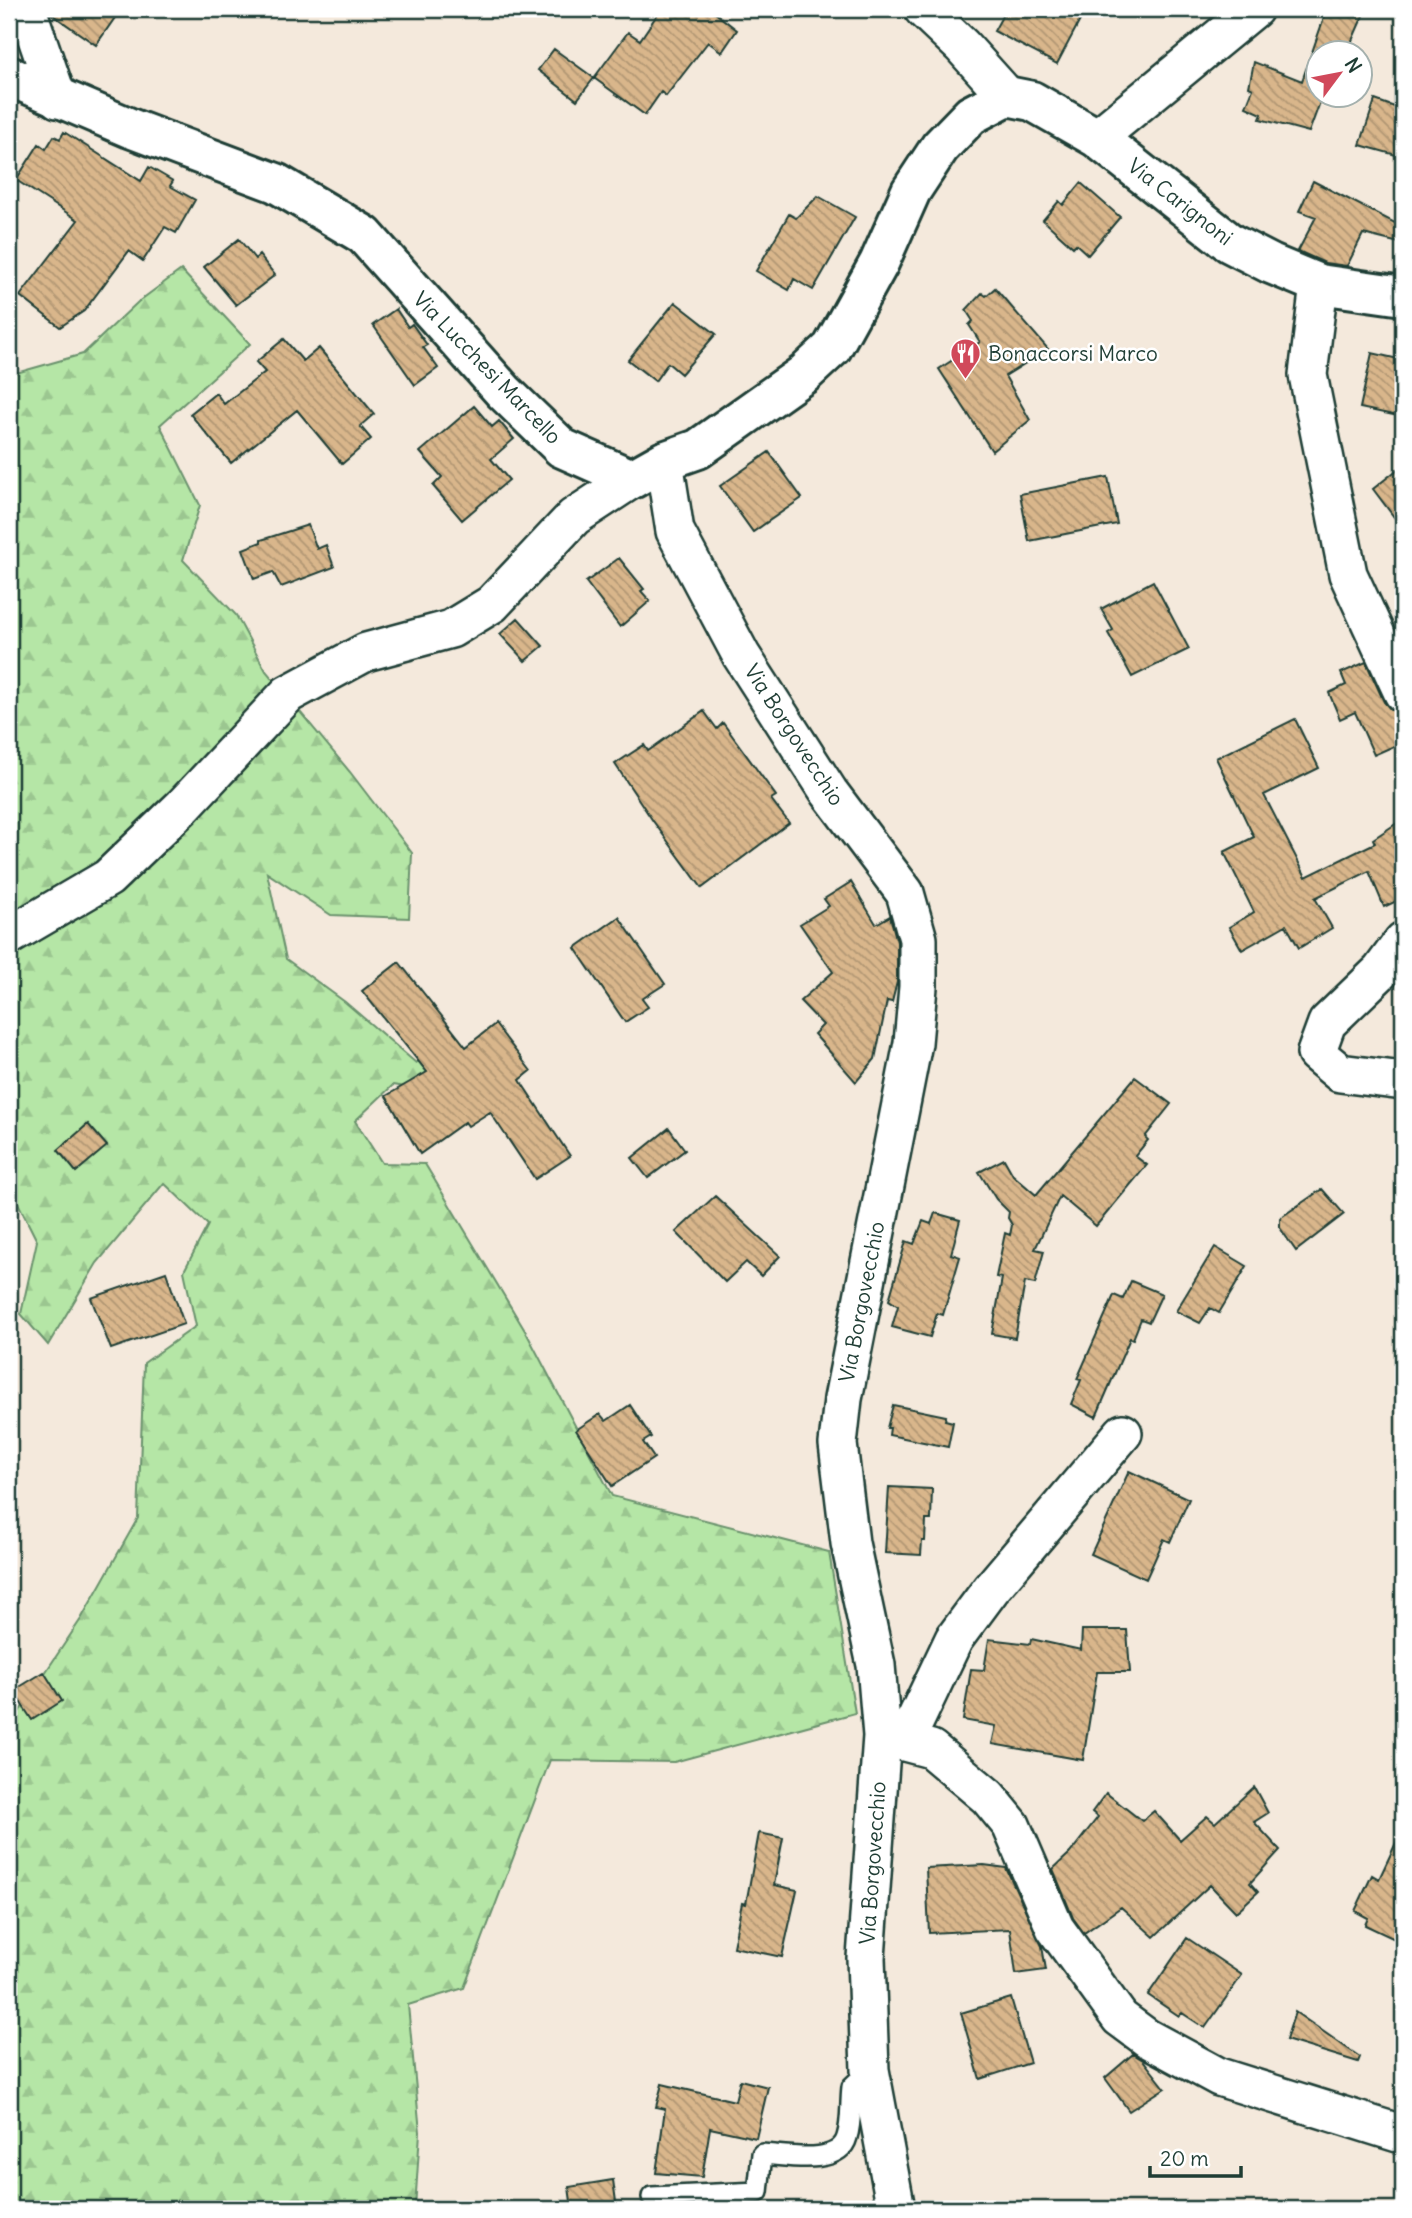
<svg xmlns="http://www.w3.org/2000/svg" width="1412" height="2218" viewBox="0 0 1412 2218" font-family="Delius,sans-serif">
<defs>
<pattern id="forest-firs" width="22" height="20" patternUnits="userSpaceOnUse" patternTransform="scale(1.75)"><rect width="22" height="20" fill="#b5e6a6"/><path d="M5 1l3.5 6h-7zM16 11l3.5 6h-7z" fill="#9bc690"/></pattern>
<pattern id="building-back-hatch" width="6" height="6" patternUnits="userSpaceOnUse" patternTransform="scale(1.75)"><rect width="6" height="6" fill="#d9b68b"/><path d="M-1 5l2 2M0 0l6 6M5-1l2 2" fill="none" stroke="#af9572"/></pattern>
</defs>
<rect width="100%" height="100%" fill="#f4e9dc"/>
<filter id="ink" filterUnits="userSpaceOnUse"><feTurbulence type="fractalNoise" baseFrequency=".0143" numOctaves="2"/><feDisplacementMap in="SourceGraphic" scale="14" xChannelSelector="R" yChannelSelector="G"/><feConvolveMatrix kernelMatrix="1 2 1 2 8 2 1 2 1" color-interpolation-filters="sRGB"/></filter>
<g filter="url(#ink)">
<path fill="url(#forest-firs)" stroke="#6a926d" stroke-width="2" d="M181,270L250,344L160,425L200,505L183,560L236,615L266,671L350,772L412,853L409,918L331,915L267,873L286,959L345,1002L416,1063L435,1048L425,1090L393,1085L355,1121L382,1163L425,1164L527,1334L612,1496L829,1552L855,1713L674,1762L550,1760L464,1988L408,2005L420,2132L415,2209H9V1727L81,1619L138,1518L144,1363L196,1326L184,1271L208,1225L164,1183L97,1263L48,1345L21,1314L37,1241L9,1185V375L83,354L138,302Z"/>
<path fill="url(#building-back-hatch)" stroke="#1f3d34" stroke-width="2" d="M48,9H121L96,45L50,13Z
M661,9H710L737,30L722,52L708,42L666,96L661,92L645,115L594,78L628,32L640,40Z
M1006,9H1086L1057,64L994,31Z
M1327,9H1366L1347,52H1318V94H1323L1309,132L1260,119L1262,114L1246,107L1253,89L1249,87L1254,62L1302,81Z
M554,49L594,78L577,100L538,70Z
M1375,100L1403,110V157L1360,145Z
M64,132L141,181L149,167L173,181L170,186L195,200L176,233L165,227L143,261L129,251L84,311L60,327L20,296L78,220L16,180L39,144L46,149L54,136L60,139Z
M1313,181L1403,227V244L1363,234L1347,266L1325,263L1298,251L1316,217L1299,211Z
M1081,183L1120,217L1088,255L1076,244L1073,247L1043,220L1059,201L1063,205Z
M818,196L855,217L813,290L794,279L789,290L756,271L789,214L796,218Z
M239,239L255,259L259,255L275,275L236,305L204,267Z
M995,288L1048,349L1005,376L1030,420L992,451L939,369L980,342L969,325L973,321L966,310L982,293L986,296Z
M675,302L716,334L681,374L668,363L655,381L628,360Z
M396,309L408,327L412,324L427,345L423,347L438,368L415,385L373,325Z
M284,339L303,361L319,348L374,414L360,426L371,439L342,464L297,410L231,463L190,414L216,393L224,404L265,372L256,362Z
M1372,353L1403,360V417L1360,408Z
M474,406L492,427L499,421L514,439L491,459L509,480L462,520L433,486L442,477L420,452Z
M769,452L802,498L753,532L720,486Z
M1403,465V529L1373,489Z
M1108,477L1117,524L1029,541L1020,494Z
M308,525L317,549L326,545L334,567L281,587L273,572L254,579L243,549L261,542V540Z
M619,558L644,589L641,591L650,601L620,627L586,582Z
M1153,581L1189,649L1132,677L1108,633L1113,630L1101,609Z
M518,618L543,646L525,661L500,634Z
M1366,662L1384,702L1391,710L1403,714V742L1374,755L1355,712L1340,719L1329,693L1346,685L1341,673Z
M704,711L717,729L723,723L776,796L771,799L789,823L702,888L653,821L615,764L644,745L648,751Z
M1295,719L1319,768L1264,795L1306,877L1375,843L1373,839L1403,819V898L1384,907L1369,871L1315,898L1332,928L1299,948L1286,925L1242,950L1229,927L1254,912L1224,852L1254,837L1216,758Z
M851,882L876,924L890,916L897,942V982L892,1002L887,1001L875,1059L856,1082L814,1034L823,1025L800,1001L833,972L800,924L829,906L824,899Z
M619,917L665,984L642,999L648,1007L625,1022L575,948Z
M399,962L466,1047L495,1024L531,1071L520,1080L523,1085L570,1156L535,1179L490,1112L468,1126L465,1122L420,1154L386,1096L427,1072L362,991Z
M1135,1077L1171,1104L1145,1137L1148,1140L1135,1156L1147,1165L1096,1226L1060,1196L1035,1249L1044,1251L1035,1284L1025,1282L1015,1338L992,1334L1002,1278L996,1277L1005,1233L1010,1235L1012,1225L1008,1218L1009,1212L996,1199L979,1172L1004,1159L1013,1175L1036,1195Z
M88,1124L107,1146L76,1172L58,1150Z
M669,1128L685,1150L648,1178L632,1158Z
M1322,1189L1344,1214L1296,1251L1280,1228V1218Z
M715,1196L780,1256L761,1276L746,1262L725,1282L676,1232Z
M935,1213L960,1220L951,1254L960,1257L943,1315L937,1313L930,1337L892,1327L898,1306L889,1300L906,1241L914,1244L923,1221L931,1224Z
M1215,1247L1247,1266L1219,1313L1210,1308L1200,1323L1176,1311Z
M166,1272L184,1324L111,1349L91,1298Z
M1131,1281L1162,1294L1149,1322L1141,1319L1133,1339L1130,1338L1096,1417L1071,1404L1081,1380L1077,1379L1114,1295L1123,1299Z
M630,1405L651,1437L643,1442L654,1458L612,1486L576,1430L600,1414L606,1421Z
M893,1405L946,1416L945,1420L953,1422L948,1447L889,1435L890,1428H887Z
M1129,1471L1189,1499L1170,1542L1164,1539L1146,1579L1091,1554Z
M889,1487L932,1489L931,1520H926L925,1541H922L921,1555L885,1553Z
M1082,1630H1127L1130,1672H1097L1083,1760L992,1744L996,1726L963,1720L971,1669L984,1670L989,1639L1030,1644L1031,1639L1081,1650Z
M44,1672L62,1701L32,1720L13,1691Z
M1254,1787L1268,1813L1254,1822L1280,1850L1250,1883L1258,1892L1236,1912L1210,1885L1154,1937L1121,1907L1084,1933L1073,1918L1053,1869L1070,1853L1098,1817L1092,1812L1106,1793L1142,1821L1154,1811L1180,1840L1207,1816L1215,1823Z
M1403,1828V1943L1365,1925L1368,1918L1355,1911L1372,1875L1379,1879Z
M759,1833L783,1838L774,1885L797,1890L782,1957L733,1947L742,1903L746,1904Z
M984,1865L1006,1868L1042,1946L1046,1970L1016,1974L1010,1929L929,1933L926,1868Z
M1187,1938L1242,1975L1205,2028L1182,2013L1179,2016L1148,1995Z
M1011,1998L1030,2063L980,2079L961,2013Z
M1295,2012L1360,2057L1358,2062L1286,2040Z
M1133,2054L1143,2060L1165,2088L1129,2111L1105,2078Z
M740,2080L768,2087L756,2138L710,2128L702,2177L656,2173L665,2109L656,2107L662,2084L735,2101Z
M613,2180L617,2209H572L569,2187Z"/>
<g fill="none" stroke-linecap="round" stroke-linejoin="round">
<defs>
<path id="lane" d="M652,2197L758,2192L762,2154C785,2155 839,2167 847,2137C852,2122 850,2103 852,2087L870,2070"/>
<path id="street" d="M24,9L31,21L58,99
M923,9L962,46L1007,96
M1097,138L1254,9
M1319,284L1308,375L1348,574L1403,693
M664,461L675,531L741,655L829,792L905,893L918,939V987L913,1043L843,1399L838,1444L850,1543L876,1665L882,1736L866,1958L870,2070L896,2209
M9,936L108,878L183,806L288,694L366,652L451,629L492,604L574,517L632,479
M1403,941L1381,971L1327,1023L1316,1053L1340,1073L1403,1081
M882,1736L931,1749L988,1797L1011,1825L1055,1928L1120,2018L1147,2038L1219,2077L1398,2133L1403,2132
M905,1742L954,1639L991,1589L1123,1433"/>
<path id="secondary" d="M9,76L130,128L276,183L364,235L504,392L562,448L632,479L664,461L698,449L804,374L832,348L879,263L911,191L940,147L971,115L1007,96L1032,101L1097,138L1230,243L1271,264L1319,284L1403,296"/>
</defs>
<use href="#lane" stroke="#1f3d34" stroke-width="24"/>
<use href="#street" stroke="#1f3d34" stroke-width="42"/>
<use href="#secondary" stroke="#1f3d34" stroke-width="44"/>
<use href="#lane" stroke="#fff" stroke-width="19"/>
<use href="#street" stroke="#fff" stroke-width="37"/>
<use href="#secondary" stroke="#fff" stroke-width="38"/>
</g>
</g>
<defs>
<symbol id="restaurant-pin" viewBox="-11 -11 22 30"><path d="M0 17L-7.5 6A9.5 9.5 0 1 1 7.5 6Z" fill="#d1495b" stroke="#fff"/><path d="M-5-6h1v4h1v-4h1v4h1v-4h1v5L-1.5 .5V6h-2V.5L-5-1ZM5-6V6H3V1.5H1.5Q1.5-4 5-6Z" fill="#fff"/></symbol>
</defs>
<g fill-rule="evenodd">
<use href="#restaurant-pin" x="948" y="336" width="35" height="47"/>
</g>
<g text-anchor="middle" stroke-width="5" stroke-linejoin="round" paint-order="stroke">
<g font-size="21" fill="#1f3d34" stroke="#fff">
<text transform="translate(1180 202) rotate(38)" y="7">Via Carignoni</text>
<text transform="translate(487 368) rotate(46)" y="7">Via Lucchesi Marcello</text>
<text transform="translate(794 735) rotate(57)" y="7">Via Borgovecchio</text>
<text transform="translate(862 1302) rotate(-79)" y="7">Via Borgovecchio</text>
<text transform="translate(873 1863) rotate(-86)" y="7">Via Borgovecchio</text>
</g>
<g font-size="21" fill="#1f3d34" stroke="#fff" text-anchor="start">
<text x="988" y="361">Bonaccorsi Marco</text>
</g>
</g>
<rect width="1412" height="2218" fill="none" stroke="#fff" stroke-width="35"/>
<rect x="18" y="18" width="1377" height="2183" fill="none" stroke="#1f3d34" stroke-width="2.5" filter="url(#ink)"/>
<g transform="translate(1339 74) rotate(58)"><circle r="33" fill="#ffffff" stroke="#a5b1ae" stroke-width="2"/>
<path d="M0-5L12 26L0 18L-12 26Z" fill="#d1495b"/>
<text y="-10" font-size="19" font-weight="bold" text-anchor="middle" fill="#1f3d34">N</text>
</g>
<path d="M1150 2166v10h91v-10" fill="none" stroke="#1f3d34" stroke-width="3.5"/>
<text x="1160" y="2166" font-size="21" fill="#1f3d34" stroke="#ffffff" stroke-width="5" paint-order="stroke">20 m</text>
</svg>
